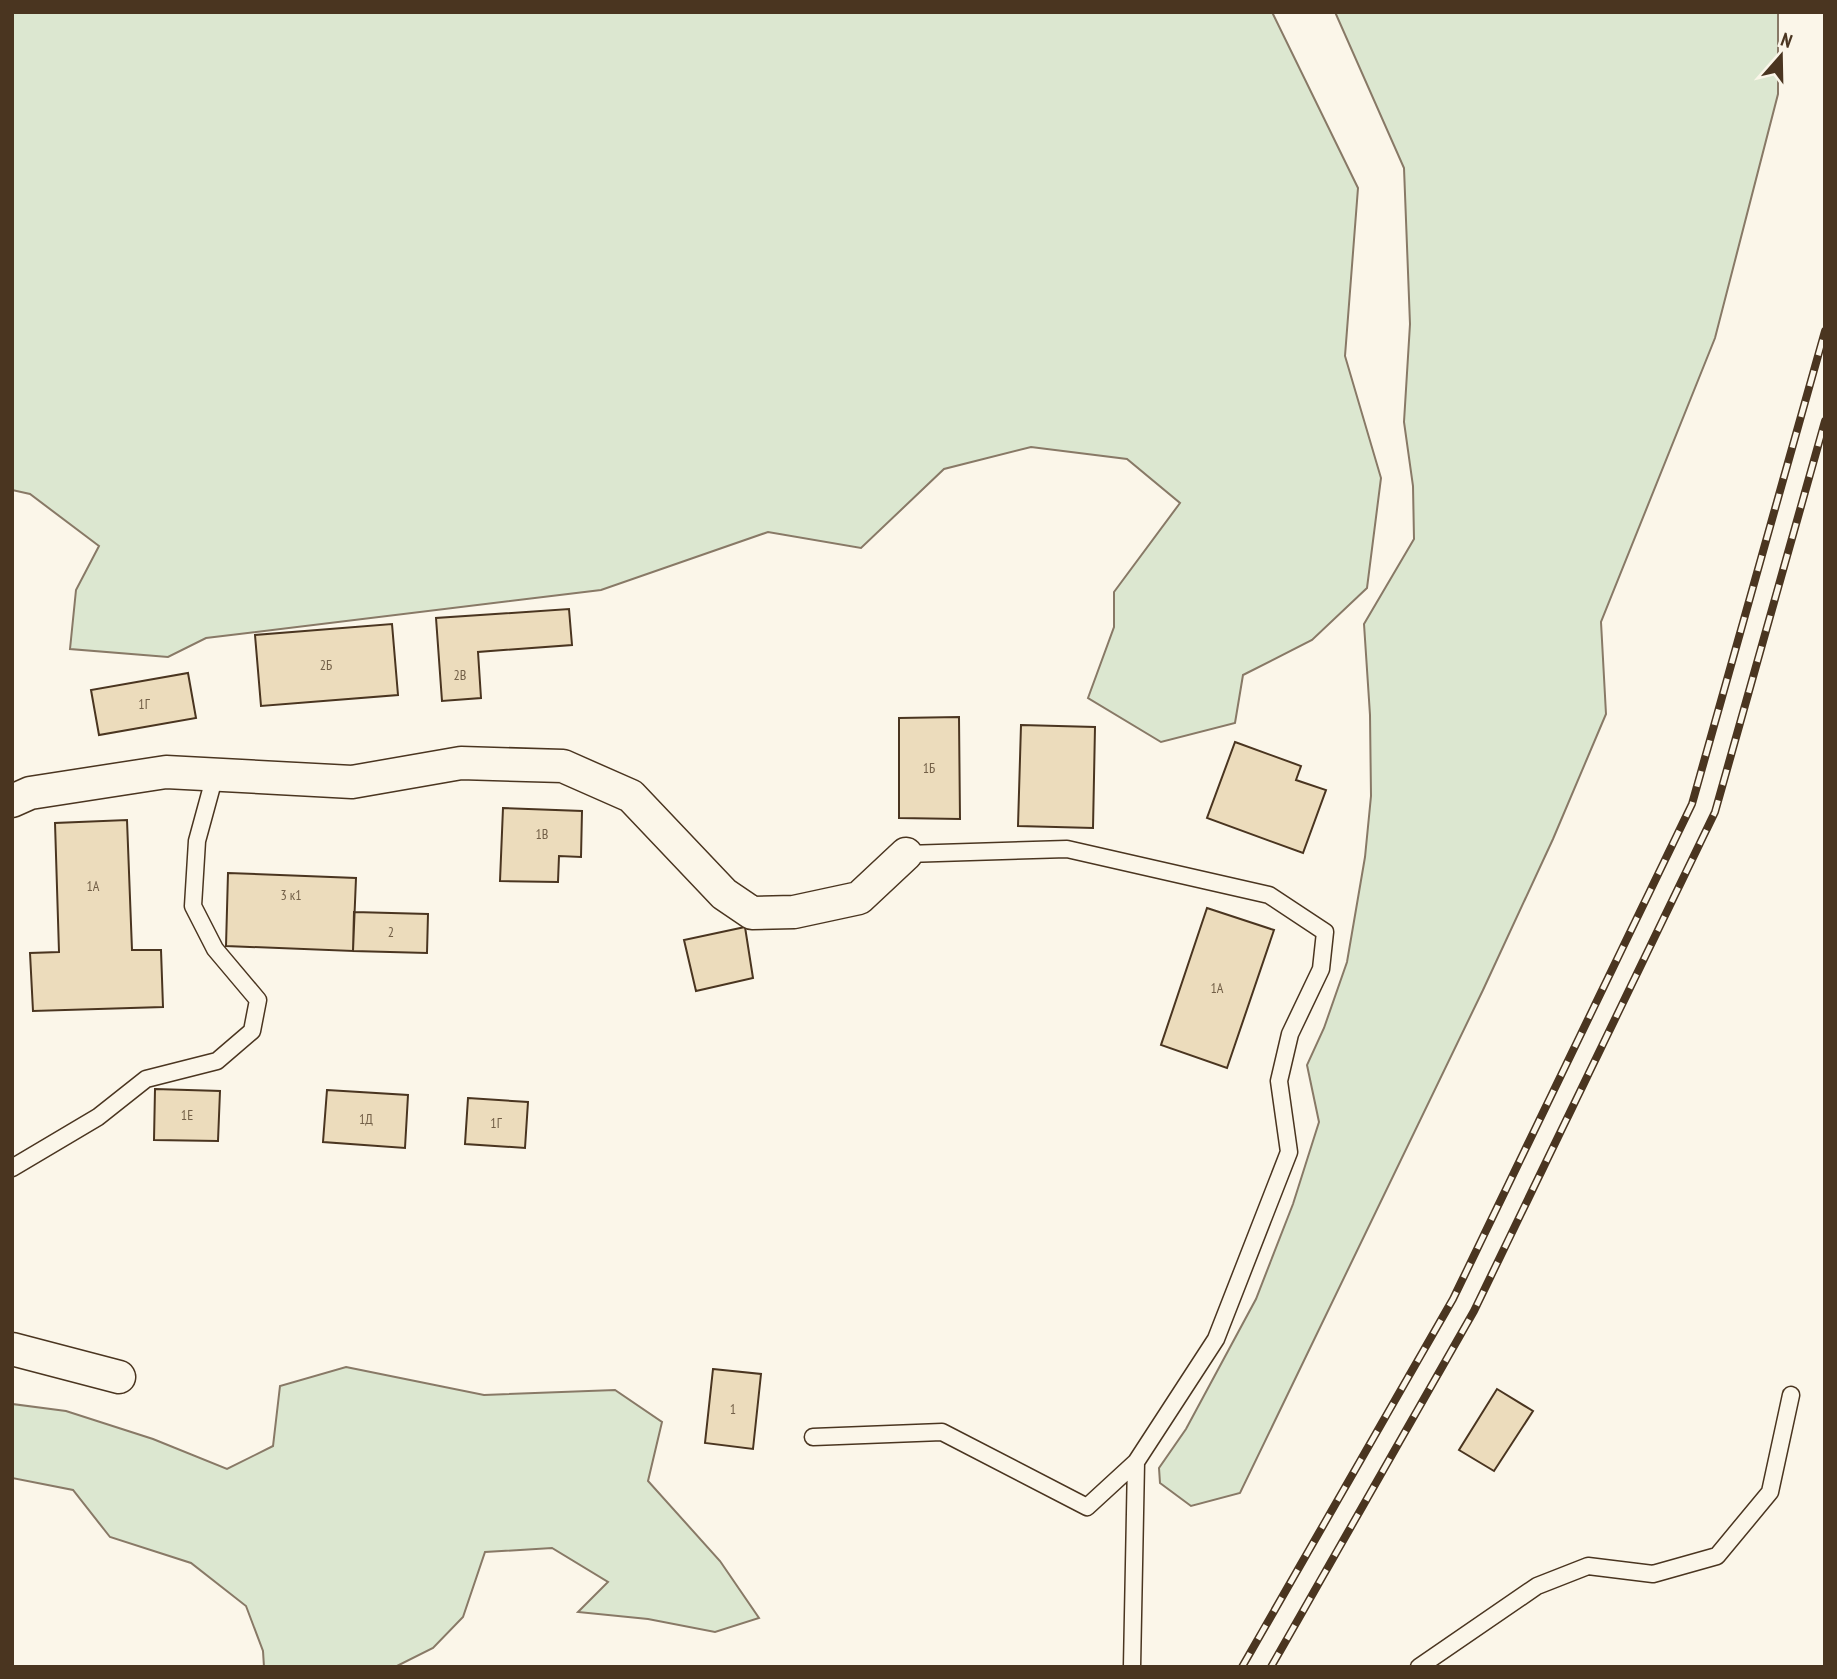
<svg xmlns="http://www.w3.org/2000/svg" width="1837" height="1679" viewBox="0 0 1837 1679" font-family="'PT Sans Narrow',sans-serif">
<rect width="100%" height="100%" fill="#fbf6e9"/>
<path fill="#dce7d0" stroke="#887966" stroke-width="2" d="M12,12H1272L1358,188L1345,356L1381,478L1367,588L1312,640L1243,675L1235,723L1161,742L1088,698L1114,627V592L1180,503L1127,459L1031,447L944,469L861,548L768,532L601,590L206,638L168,657L70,649L76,590L99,546L30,494L12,490Z
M1335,12H1778V94L1715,338L1601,622L1606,714L1553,839L1483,990L1240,1493L1191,1506L1160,1483L1159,1468L1186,1429L1256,1299L1293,1204L1319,1122L1307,1065L1324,1028L1347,962L1365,857L1371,796L1370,715L1364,624L1414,539L1413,486L1404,422L1410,324L1404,168Z
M346,1367L484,1395L615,1390L662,1422L648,1481L720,1561L759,1618L715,1632L648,1619L578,1612L608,1582L552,1548L485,1552L463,1617L433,1648L395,1667H264L263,1651L246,1606L191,1563L110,1537L73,1490L12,1478V1404L66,1411L153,1439L227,1469L273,1446L280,1386Z"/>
<path fill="#ecdcbc" stroke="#4a3520" stroke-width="2" d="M569,609L572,645L478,652L481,698L442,701L436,618Z
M392,624L398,695L261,706L255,635Z
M188,673L196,718L99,735L91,690Z
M959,717L960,819L899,818V718Z
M1021,725L1095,727L1093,828L1018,826Z
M1235,742L1301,766L1296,780L1326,790L1303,853L1207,818Z
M503,808L582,811L581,857L559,856L558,882L500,881Z
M127,820L132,950H161L163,1007L33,1011L30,953L59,952L55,823Z
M228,873L356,878L353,951L226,946Z
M1207,908L1274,930L1227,1068L1161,1045Z
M354,912L428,914L427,953L353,951Z
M745,927L753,978L696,991L684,940Z
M155,1089L220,1091L218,1141L154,1140Z
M327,1090L408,1095L405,1148L323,1142Z
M468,1098L528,1102L525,1148L465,1144Z
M713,1369L761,1374L753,1449L705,1443Z
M1497,1389L1533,1411L1494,1471L1459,1450Z"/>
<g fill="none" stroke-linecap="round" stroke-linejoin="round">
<defs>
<path id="lane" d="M906,854L1067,849L1269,895L1325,932L1321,969L1290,1034L1279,1081L1289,1152L1216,1339L1136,1462L1132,1667
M12,1168L98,1117L146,1079L217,1061L252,1031L258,1000L215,949L193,906L197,841L215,775
M813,1437L942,1432L1087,1507L1136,1462
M1419,1667L1537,1586L1588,1566L1653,1574L1717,1556L1770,1492L1791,1395"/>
<path id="street" d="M12,801L30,793L166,772L352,782L461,763L563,766L631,796L724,894L752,913L794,912L859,898L906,854
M12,1349L119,1377"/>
</defs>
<use href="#lane" stroke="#4a3520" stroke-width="19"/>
<use href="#street" stroke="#4a3520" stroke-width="35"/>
<use href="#lane" stroke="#fbf6e9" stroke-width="16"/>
<use href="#street" stroke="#fbf6e9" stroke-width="32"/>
<defs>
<path id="rail" d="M1242,1667L1453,1299L1692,804L1825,331
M1271,1667L1474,1311L1715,812L1825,421"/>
</defs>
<use href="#rail" stroke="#4a3520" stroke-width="8"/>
<use href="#rail" stroke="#fbf6e9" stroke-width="5" stroke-dasharray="16" stroke-linecap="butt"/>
</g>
<g text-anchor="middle" stroke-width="5" stroke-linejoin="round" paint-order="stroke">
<g font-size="14" fill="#725f47">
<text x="326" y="670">2Б</text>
<text x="460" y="680">2В</text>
<text x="144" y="709">1Г</text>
<text x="929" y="773">1Б</text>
<text x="542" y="839">1В</text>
<text x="93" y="891">1А</text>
<text x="291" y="900">3 к1</text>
<text x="391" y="937">2</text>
<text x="1217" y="993">1А</text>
<text x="187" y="1120">1Е</text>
<text x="366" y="1124">1Д</text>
<text x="496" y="1128">1Г</text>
<text x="733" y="1414">1</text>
</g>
</g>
<rect width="1837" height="1679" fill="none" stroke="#4a3520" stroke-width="28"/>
<g transform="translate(1781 56) rotate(20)" stroke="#fbf6e9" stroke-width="5" paint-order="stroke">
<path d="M0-5L12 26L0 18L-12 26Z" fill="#4a3520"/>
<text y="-10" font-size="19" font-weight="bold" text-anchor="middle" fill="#4a3520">N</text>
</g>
</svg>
